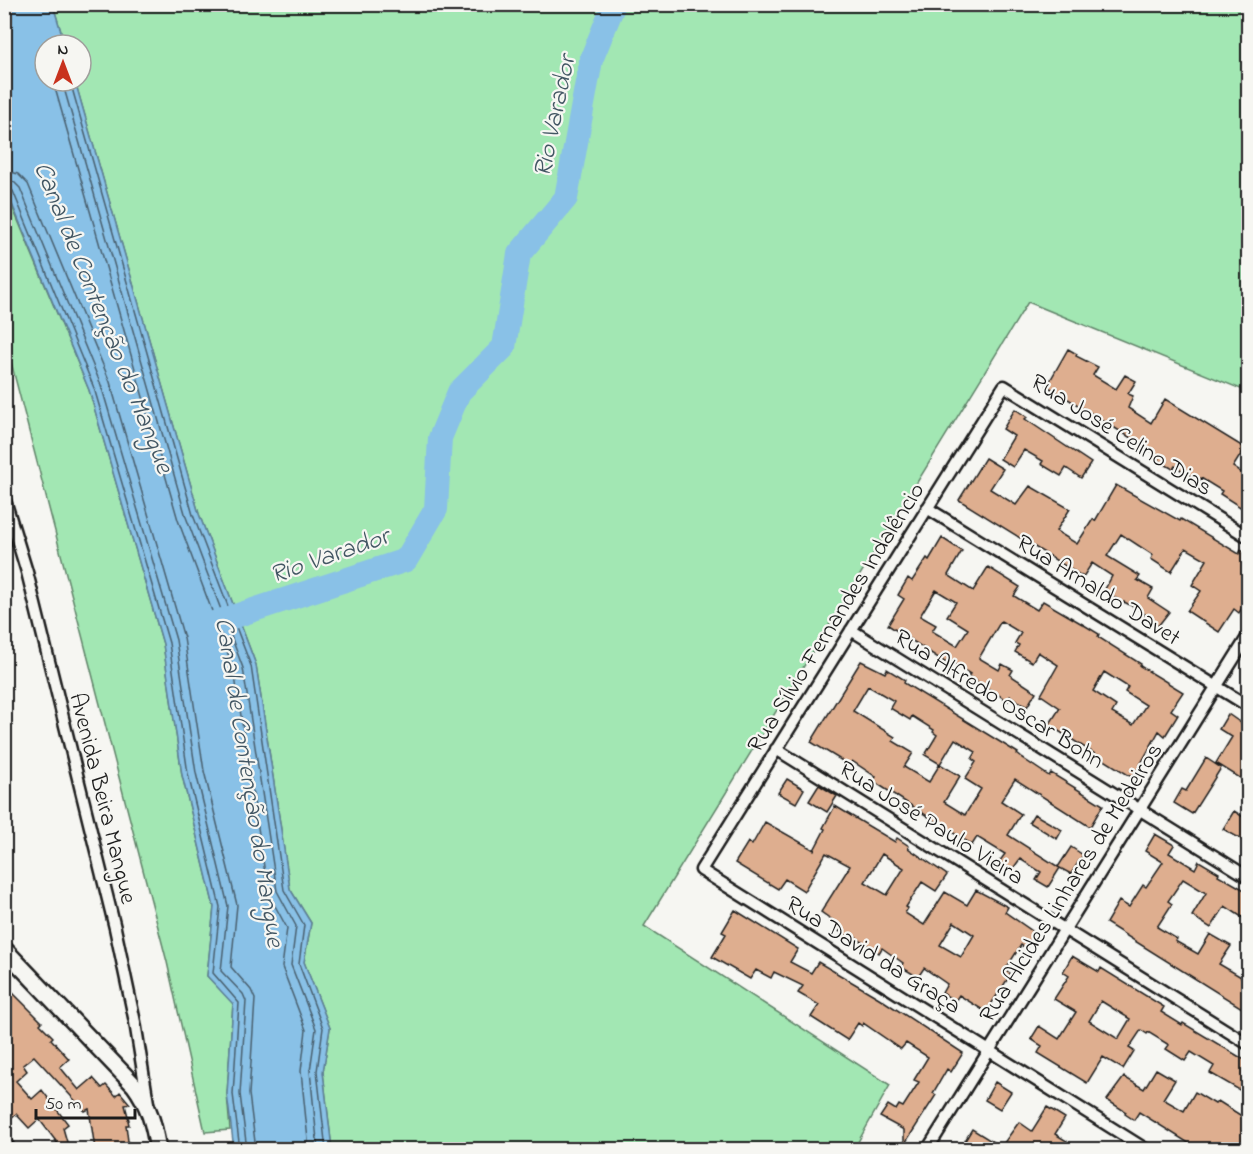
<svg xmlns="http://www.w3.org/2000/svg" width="1253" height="1154" viewBox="0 0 1253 1154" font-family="'Indie Flower',sans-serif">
<rect width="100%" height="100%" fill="#f6f6f2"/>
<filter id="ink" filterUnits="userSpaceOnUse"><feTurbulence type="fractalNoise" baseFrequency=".0167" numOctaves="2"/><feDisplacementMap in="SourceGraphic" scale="12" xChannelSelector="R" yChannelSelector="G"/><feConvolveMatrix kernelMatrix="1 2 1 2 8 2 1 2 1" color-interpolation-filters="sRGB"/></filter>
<g filter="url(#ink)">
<path fill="#a2e7b3" stroke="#5f8268" stroke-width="1.5" d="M53,5H1248V392L1028,302L644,926L890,1085L854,1149H332L323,1072L330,1028L304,962L311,923L290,889L256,665L199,514L75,81H81V45H65Z
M4,187L89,390L163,644L182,775L214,907L207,976L233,1003L227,1094L230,1130L205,1132L167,962L5,339Z"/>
<path fill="#89c1e7" stroke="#5d7f96" stroke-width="1.5" d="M4,5H53L65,45H45V81H75L199,514L256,665L290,889L311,923L304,962L330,1028L323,1072L332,1149H234L227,1094L233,1004L207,976L214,907L182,775L163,644L89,390L5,187Z"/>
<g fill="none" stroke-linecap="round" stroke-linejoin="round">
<path stroke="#485e6d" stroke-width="1.5" d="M53,81L178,520L234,670L268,893L287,928L282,967L306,1030L301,1071L309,1150
M62,81L186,517L243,668L277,891L296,926L291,965L316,1029L310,1071L318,1150
M70,81L193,515L251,666L284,890L304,925L299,964L323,1028L317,1071L326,1150
M4,170L18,174L28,184L110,382L184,638L204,771L237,905L231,967L251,990L255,999L249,1094L256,1150
M4,179L14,182L20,188L101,385L176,640L196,773L228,906L221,971L243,994L246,1001L240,1094L247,1150
M4,187L9,188L13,191L94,388L169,643L188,774L220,907L213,973L239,1003L233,1094L240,1150"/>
<path stroke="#89c1e7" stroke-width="24" d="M208,625L406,560L436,509L440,438L459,392L504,347L519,254L566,198L591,60L614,4"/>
</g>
<path fill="#deae8f" stroke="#1c1c1c" stroke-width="1.5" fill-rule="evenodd" d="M1068,349L1077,354L1076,356L1098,367L1093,375L1116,389L1125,375L1136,381L1128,394L1133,396L1128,408L1151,423L1165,399L1245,448L1233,467L1248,477V512L1220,494L1222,491L1201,478L1199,481L1175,466L1173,469L1157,460L1160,456L1047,386Z
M1015,409L1027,417L1025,419L1091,463L1081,478L1066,468L1061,476L1041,464L1043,461L1024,450L1013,467L1000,459L1014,436L1003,429Z
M985,458L1003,469L990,489L1016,505L1030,486L1070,509L1056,531L1077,544L1093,519L1095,521L1116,485L1180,521L1181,519L1239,554L1241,550L1248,555V598L1239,613L1234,609L1219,632L1187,611L1201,591L1192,585L1207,560L1186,548L1171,572L1151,559L1153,555L1121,534L1107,556L1140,576L1137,580L1153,589L1148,598L1169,612L1158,626L1144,618L1146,615L1136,608L1124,602L1123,603L1104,591L1112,576L1092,563L1083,577L959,500Z
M942,538L962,551L948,575L973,591L988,567L1020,587L1014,596L1037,610L1043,601L1084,625L1099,634L1098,637L1141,664L1140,666L1183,692L1171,710L1178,715L1165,736L1159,731L1133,778L1049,725L1060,708L1041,695L1058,665L1038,652L1032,662L1015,652L1019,645L1015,643L1021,633L1001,621L979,658L999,670L1002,664L1013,670L1010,675L1036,692L1027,707L1010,696L1008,701L968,676L970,674L948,660L946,663L888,625L904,599L898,595L908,578L912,581L927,558L929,560ZM936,590L956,602L947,616L968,629L957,646L932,631L936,625L920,616ZM1104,672L1128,687L1125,692L1146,705L1133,725L1112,713L1116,706L1093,691Z
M861,661L885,673L887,669L905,680L904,683L1018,753L1017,754L1022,758L1049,776L1051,773L1103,805L1090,827L1015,779L1001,801L1021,814L1008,835L1060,868L1048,887L1036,880L1041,872L1020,859L1012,870L999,862L1005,854L977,837L972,845L873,781L876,777L852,761L849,765L811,742ZM868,686L894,701L890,708L910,720L912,716L934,730L933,732L937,735L925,755L940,764L955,739L976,752L972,759L976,762L965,779L981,789L965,815L944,802L960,776L940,764L929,782L904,767L913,753L893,741L895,737L853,711Z
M1228,714L1248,728V783L1216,763L1232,737L1219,729Z
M1206,758L1221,768L1192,814L1174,803L1182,789L1186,791Z
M787,779L804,789L796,803L778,793Z
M819,785L837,796L827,812L809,801Z
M835,806L895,842L897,838L909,846L908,848L947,875L936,891L922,882L906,907L908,908L905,913L924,925L945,892L967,905L976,890L1008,907L1005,912L1035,933L1026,948L1021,945L1005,970L1011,974L986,1012L959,995L955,1001L942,993L947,984L924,968L918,977L901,967L903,963L882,948L879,953L852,935L850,938L839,931L842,927L821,912L850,866L826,853L804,891L785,879L778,889L735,863L748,842L752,845L765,822L814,850L825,829L823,828ZM882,854L904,868L887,895L865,882ZM954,922L974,935L961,957L940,945Z
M1234,811L1248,820V843L1223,829Z
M1034,814L1062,830L1057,839L1029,822Z
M1155,834L1174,845L1169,853L1195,869L1199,861L1219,873L1218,875L1248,892V921L1225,906L1211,928L1192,916L1206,893L1183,879L1168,901L1172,904L1157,927L1177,939L1175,941L1198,954L1210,934L1231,946L1219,964L1248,981V1004L1245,1010L1106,923L1119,901L1129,907L1143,885L1146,887L1163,862L1145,851Z
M1071,847L1083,855L1071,874L1058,867Z
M735,910L798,949L790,962L811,973L818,962L879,998L963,1053L951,1072L947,1069L933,1093L936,1095L904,1145V1130L880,1117L888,1105L896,1110L899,1105L903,1107L919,1082L914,1080L928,1057L906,1043L901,1049L863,1023L862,1026L858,1023L847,1040L811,1017L819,1005L798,993L803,986L774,972L771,978L756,970L750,979L712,957L726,934L722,932Z
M1072,956L1099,972L1101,968L1164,1007L1161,1012L1182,1025L1183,1023L1248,1062V1095L1210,1073L1214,1066L1191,1052L1185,1061L1166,1049L1169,1045L1148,1032L1147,1034L1141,1030L1129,1048L1134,1051L1123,1069L1103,1057L1087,1083L1038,1053L1042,1046L1031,1039L1039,1026L1059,1039L1076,1012L1054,999L1069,976L1063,972ZM1101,1001L1130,1019L1118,1039L1089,1021Z
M12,992L42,1022L40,1024L53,1037L51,1039L69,1059L60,1067L79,1090L93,1078L102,1088L106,1085L116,1096L120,1092L130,1104L125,1105L129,1120H128L129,1125H126L129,1149H95L89,1109L85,1111L82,1108L34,1056L23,1065L27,1071L16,1081L32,1099L42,1090L68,1124L63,1128L69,1149H62L39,1119L29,1128L16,1114L12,1117L4,1108V999Z
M1156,1069L1175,1080L1163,1099L1184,1111L1195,1092L1215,1104L1218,1101L1248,1120V1149H1198L1139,1112L1134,1120L1125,1114L1126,1112L1107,1100L1124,1077L1144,1089Z
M995,1082L1011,1092L1000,1109L985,1100Z
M1047,1107L1065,1118L1055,1134L1080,1149H960L972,1129L1001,1147L1019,1122L1032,1131Z"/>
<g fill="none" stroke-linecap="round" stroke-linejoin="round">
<defs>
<path id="street" d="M4,497L27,572L115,928L135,1022L148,1103
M927,508L1248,706
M851,630L1248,877
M776,749L1248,1044
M4,1142L11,1150
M927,1150L1248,636
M1147,1150L701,870L1004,386L1248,537"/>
<path id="secondary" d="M4,949L134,1085C149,1105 154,1125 158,1150"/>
</defs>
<use href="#street" stroke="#1c1c1c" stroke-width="15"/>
<use href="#secondary" stroke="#1c1c1c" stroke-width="20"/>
<use href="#street" stroke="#f6f6f2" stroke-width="10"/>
<use href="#secondary" stroke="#f6f6f2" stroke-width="15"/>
</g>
</g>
<g text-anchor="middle" stroke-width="4.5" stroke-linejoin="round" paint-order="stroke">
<g font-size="24" fill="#1c1c1c" stroke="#f6f6f2">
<text transform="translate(1122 434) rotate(32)" y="8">Rua José Celino Dias</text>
<text transform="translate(1099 589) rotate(32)" y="8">Rua Arnaldo Davet</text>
<text transform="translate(835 617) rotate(-58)" y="8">Rua Sílvio Fernandes Indalêncio</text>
<text transform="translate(1000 698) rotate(32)" y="8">Rua Alfredo Oscar Bohn</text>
<text transform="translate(104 798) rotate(76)" y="8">Avenida Beira Mangue</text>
<text transform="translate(932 822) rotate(32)" y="8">Rua José Paulo Vieira</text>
<text transform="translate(1070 882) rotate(-58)" y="8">Rua Alcides Linhares de Medeiros</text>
<text transform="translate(874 954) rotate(32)" y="8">Rua David da Graça</text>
</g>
<g font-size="26" font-style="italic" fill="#425663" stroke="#f6f6f2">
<text transform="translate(553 116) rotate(-78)" y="9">Rio Varador</text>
<text transform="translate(105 317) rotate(68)" y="9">Canal de Contenção do Mangue</text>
<text transform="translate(329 554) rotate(-19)" y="9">Rio Varador</text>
<text transform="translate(251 782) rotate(81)" y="9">Canal de Contenção do Mangue</text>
</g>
</g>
<rect width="1253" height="1154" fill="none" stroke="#f6f6f2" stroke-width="24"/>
<rect x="12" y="12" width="1229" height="1130" fill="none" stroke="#1c1c1c" stroke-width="2" filter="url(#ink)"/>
<g transform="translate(63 63)"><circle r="28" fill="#f6f6f2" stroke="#9f9f9c" stroke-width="1.5"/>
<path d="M0-4.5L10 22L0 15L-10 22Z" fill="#c8321e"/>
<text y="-9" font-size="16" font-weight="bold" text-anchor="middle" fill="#1c1c1c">N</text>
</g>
<path d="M36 1109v9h99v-9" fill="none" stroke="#1c1c1c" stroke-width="3"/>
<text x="45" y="1109" font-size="18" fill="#1c1c1c" stroke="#f6f6f2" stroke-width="4.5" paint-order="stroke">50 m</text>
</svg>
